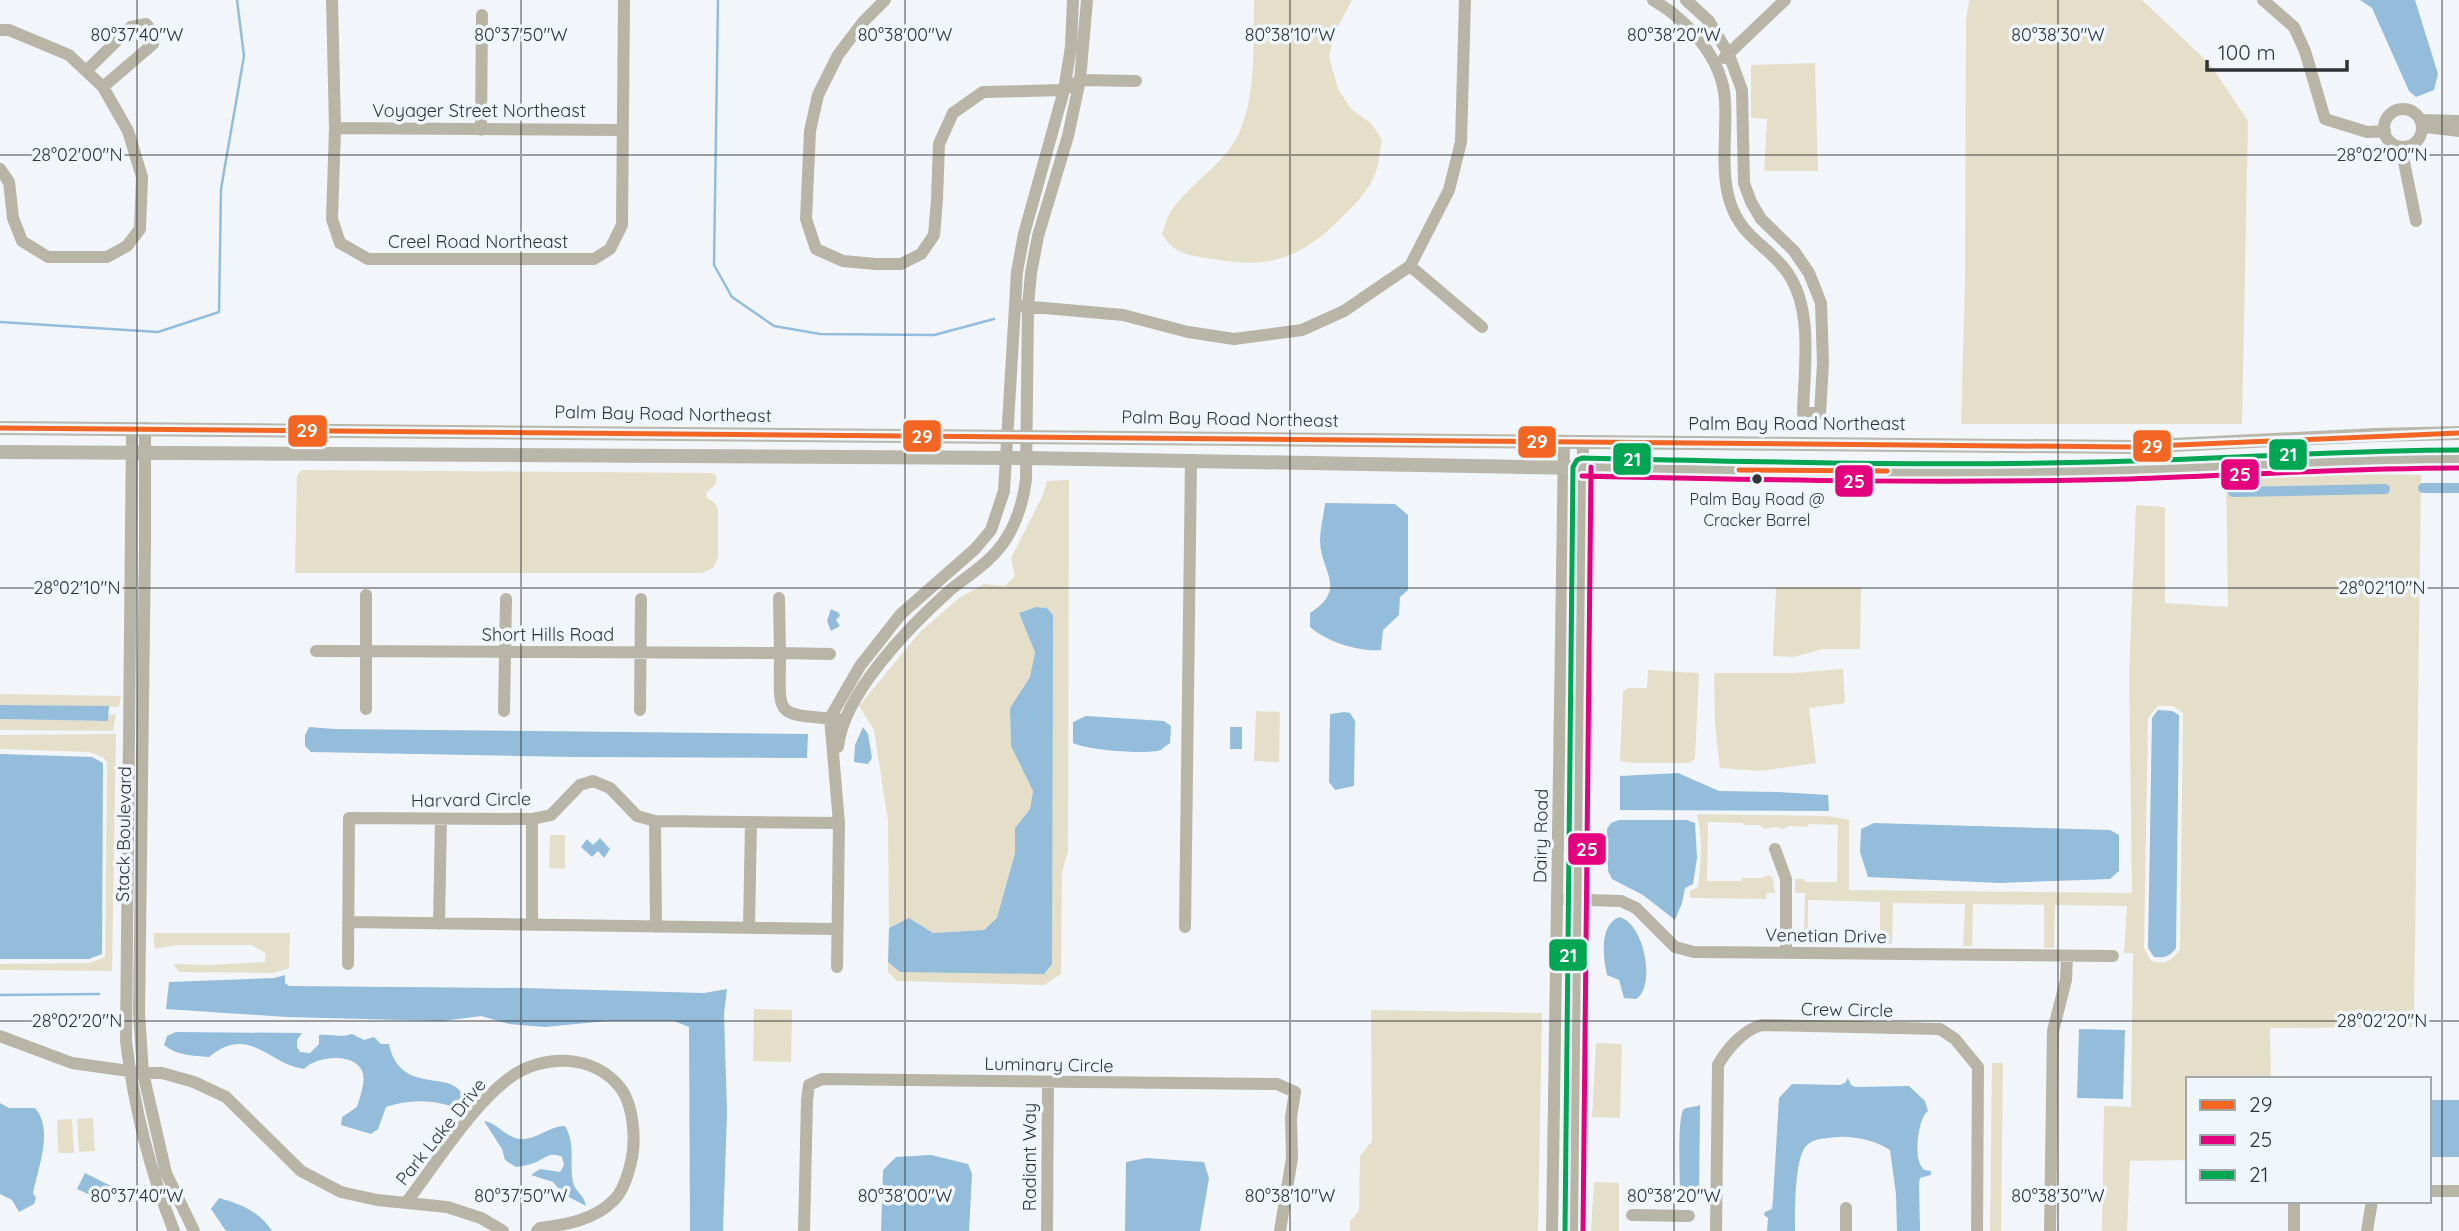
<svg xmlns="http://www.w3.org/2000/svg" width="2459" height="1231" viewBox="0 0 2459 1231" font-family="Quicksand,sans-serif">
<rect width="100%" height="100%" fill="#f2f6fa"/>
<path fill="#e5dfca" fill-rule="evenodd" d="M1254,0H1352L1335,32L1329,56L1338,89L1351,109L1372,124L1382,140C1380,150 1379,162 1376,172C1370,188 1356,204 1344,215C1303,257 1272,270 1213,259C1190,255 1175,256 1162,234C1165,226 1167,217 1172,210C1191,182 1225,164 1239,133C1257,93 1253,42 1254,0Z
M1969,0H2142L2210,64L2248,121L2242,424H1961L1965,282L1966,20Z
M1815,63L1818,171H1764L1767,119L1751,118V65Z
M302,470L714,473L717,479L715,485L706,493L708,499L714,502L718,509V558L714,567L702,573H295L297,475Z
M2226,472L2421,475L2414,1027L2270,1028L2271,1079H2188V1160L2130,1161L2127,1231H2102L2104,1106L2131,1107L2133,953H2124L2127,906L2055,905L2054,948H2044V905L1973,904L1972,946H1963L1965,904L1893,903L1892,944L1880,945V902L1808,900V930L1810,944H1804L1795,934V930H1804L1805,893H1795V879H1804L1805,882H1837L1838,825L1808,824V827L1789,826L1783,829L1775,827L1764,829L1759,825H1744L1743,823L1708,822L1707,881H1742V878H1761L1770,875L1773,880L1775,893H1767L1766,899L1690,898V891L1698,887C1701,862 1703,839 1697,814L1829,816L1849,820V890L2132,893L2129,673L2136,505L2165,507V603L2228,607ZM2158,706H2173L2183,713L2180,949C2172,961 2165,965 2151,961L2144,948L2148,718Z
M1069,480L1068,851L1062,873L1061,974L1044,985L897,981L888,972V962L900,972L1052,964V615L1047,608L1036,607L1019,613L1035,651L1030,677L1010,708L1011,746L1033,791L1030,809L1015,828V853L997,919L984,930L933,933L909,918L889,928L888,821L874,730L859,706L920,632L959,598L984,584L1005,586L1015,576L1011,558L1042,497L1047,481Z
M1776,587H1861L1860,649H1823L1794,657L1773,656Z
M1843,669L1845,703L1809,708L1816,763L1760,771L1720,768L1715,725L1714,673H1792Z
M1648,670L1699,673L1695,759L1689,763H1633L1620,761L1623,691L1628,688H1647Z
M0,694L121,696L119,707L0,705Z
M1256,711L1280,712L1279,762L1254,761Z
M116,714L113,731L0,730V719L108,721L109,715Z
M116,734L112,971L0,970V964L89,963L105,957L107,763L104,758L89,752L0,749V735Z
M550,835H565V869L549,868Z
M153,933H290L289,968L274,973L179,972L173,964L208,965L265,962L266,953L252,945H176L155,949Z
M754,1009L792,1010L791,1062L753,1061Z
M1371,1010L1542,1013L1538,1231H1350V1221L1359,1211L1360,1156L1372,1141Z
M1596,1043L1622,1044L1620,1118L1592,1117Z
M1992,1063H2003L2001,1231H1990Z
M93,1118L95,1151L79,1152L77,1119Z
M72,1119L74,1153H58L57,1120Z
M1594,1182L1619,1183V1231H1591Z"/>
<path fill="#93bddb" d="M2360,0H2415L2438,74L2434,90L2416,97L2409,91L2372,8Z
M1325,503L1395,504L1408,515V590L1400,597L1399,615L1383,630L1381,650C1358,652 1328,642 1310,627V613C1348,588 1321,573 1320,541C1320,528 1324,515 1325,503Z
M1036,607L1047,608L1053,615L1052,964L1044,974L900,972L888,962L889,928L909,918L933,933L984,930L997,918L1015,853V828L1030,809L1033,791L1011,746L1010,708L1030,677L1035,652L1019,613Z
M831,609L839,613L840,616L836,620L840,626L831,631L827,621Z
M0,705L109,706L108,721L0,719Z
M2158,710L2172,711L2179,715L2176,948C2169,957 2165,958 2154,957L2148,948L2152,718Z
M1344,712L1350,713L1355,721L1354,786L1335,790L1329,782L1330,714Z
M1086,716L1164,721L1171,726L1170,743C1168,744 1162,749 1161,750C1145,755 1087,750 1073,743V722Z
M309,727L334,729L808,734L807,758L571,757L311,752L305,746V735Z
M863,727L868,734L872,758L868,764L854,762L855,745Z
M1230,727H1242V749H1230Z
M0,754L92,757L103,763L102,954L89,959H0Z
M1678,773L1719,791L1776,792L1828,795L1829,811L1620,810V776Z
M1619,820H1687L1695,823L1697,858L1693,884L1685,888L1682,903L1675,920L1643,895L1612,879L1608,871L1607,829L1611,823Z
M1874,823L2110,830L2119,835V871L2110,879L1999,883L1868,877L1860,852L1861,829Z
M600,838L610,849L604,858L598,851L592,857L581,847L587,839L593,845Z
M1619,917C1645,923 1656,987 1636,999L1624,998L1619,980L1607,975C1603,957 1599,925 1619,917Z
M285,975V983L289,986L523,988L704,993L727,989L724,1014L727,1112L723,1231H690L689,1027L674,1021H607L545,1027L509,1024L481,1016L442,1021L287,1017L166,1009L169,982L274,978Z
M2079,1029L2125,1030L2123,1099L2077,1098Z
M176,1032L302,1033L297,1040V1047L300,1052L310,1053L319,1044V1035C331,1034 340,1038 352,1034L364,1040L374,1037L381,1044H389C399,1093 446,1072 460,1091C463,1096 464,1103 466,1107C454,1109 444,1103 432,1102C416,1100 401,1102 386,1107L378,1129L371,1134L341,1125L342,1117L357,1107C360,1097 365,1084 363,1074C358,1051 315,1056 304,1069C268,1064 249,1024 209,1057C195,1056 175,1055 164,1045L167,1036Z
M1848,1078L1851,1085L1855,1087L1909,1086L1925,1101L1928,1111C1918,1118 1914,1156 1921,1166C1924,1171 1925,1170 1931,1171V1175L1920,1178L1919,1184L1920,1231H1897L1896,1194L1890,1150C1876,1141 1855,1136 1838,1137C1828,1138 1814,1138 1807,1145C1794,1157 1795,1213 1795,1231H1767L1768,1218L1764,1215L1765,1212L1772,1209L1773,1199L1779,1098L1792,1084L1840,1085L1845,1083Z
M2429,1100H2459V1157H2429Z
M0,1103L9,1108H35C54,1129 38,1168 33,1193L36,1198L34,1204L19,1212L12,1200L0,1194Z
M1700,1105L1699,1200L1697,1201V1196L1680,1193C1680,1180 1677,1115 1684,1109C1687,1107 1696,1107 1700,1105Z
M484,1121C498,1123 506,1138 520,1139C537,1140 549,1126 565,1126C576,1144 569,1163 573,1182C575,1192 584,1194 586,1206L563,1194L553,1182L531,1175L540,1169L560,1172L564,1165L562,1157C549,1151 545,1159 534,1163C529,1165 522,1166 516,1167L505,1160L502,1149Z
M931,1155L968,1164L972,1174L969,1231H881L883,1170L896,1157Z
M1146,1158L1204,1162L1209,1178L1200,1231H1125L1126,1162Z
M85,1173L115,1188L108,1203L77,1189Z
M219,1198C241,1204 260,1212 272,1231H226L211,1209Z"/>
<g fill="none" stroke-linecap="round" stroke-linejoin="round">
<path stroke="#93bddb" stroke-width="2.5" d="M718,0L714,265L732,297L774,326L820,334L934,335L994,319
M0,322L158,332L219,312L221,189L244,56L237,0
M0,995L99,994"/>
<path stroke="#93bddb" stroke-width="10" d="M2423,488H2459
M2233,492L2385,489"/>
<path stroke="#b8b4a6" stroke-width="12" d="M332,0L335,128L332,219L340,243L368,259H594L610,249L622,225L624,0
M885,0L863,22L838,55L818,95L810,131L806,219L816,249L843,261L876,264H901L921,254L934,235L937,199L939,144L953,113L983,92L1064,90L1080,80L1136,81
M1653,0C1688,20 1723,59 1725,101C1727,134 1720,170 1730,202C1742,239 1767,244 1787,272C1814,310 1804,369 1803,413H1820L1823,363L1821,303L1809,273L1794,251L1761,219L1751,202L1744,183L1742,90L1729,55L1709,21L1686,0
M2263,0L2294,27L2305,51L2325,119L2367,132L2385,131
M0,30H9L69,55L103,87L128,131L142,177L140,229L127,246L107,257H48L22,241L13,218L9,182L0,169
M1724,58L1785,0
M86,71L131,27L146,24L154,33L153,44L103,87
M2384 128a19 19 0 1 1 38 0a19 19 0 1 1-38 0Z
M2421,120L2459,121
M2426,127L2459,131
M335,128L623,130
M481,130L482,15
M2401,147L2416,221
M1410,266L1482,327
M1022,306L1123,315L1188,332L1234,339L1302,330L1344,311L1410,266L1449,190L1461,142L1465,0
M145,428V547L139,1013L143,1073L166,1173L194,1231
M132,429L126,1041C134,1107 149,1169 174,1231
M366,595V709
M779,598L780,653L830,654
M316,651L780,653C780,717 772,714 838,719
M640,710L641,599
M504,711L506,599
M838,747C843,694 910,626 949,591C961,581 975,572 987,561C1011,540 1022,510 1026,480L1028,306L1031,273L1038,236L1068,136L1080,80L1087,0
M655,821L656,927
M1775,849L1786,879V953
M1557,899L1621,901L1636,908L1675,947L1694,952L2113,956
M348,922L837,929
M439,924L441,819
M532,925V819
M1185,927L1191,460
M749,928L751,822
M348,964L349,818L532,819L551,815L580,785L593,781L610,788L637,816L655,821L839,823
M837,967L839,823L830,718L860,666L901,614L975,549L991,530L1004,491L1017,272L1024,234L1064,90L1071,47L1073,0
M0,1036L72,1063L143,1073H162L194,1082L226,1097L301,1171L341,1192L377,1200L447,1207L481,1218L503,1231
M2429,1191H2459
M406,1203C435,1165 470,1108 508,1079C542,1053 595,1053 622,1090C634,1108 636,1142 631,1162C628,1175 623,1192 613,1201C594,1220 565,1225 540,1228L537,1231
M1632,1215L1689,1216
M804,1231L807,1100L809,1085L822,1079L1277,1084L1295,1092L1291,1117L1292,1158L1280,1231
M1047,1231L1048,1083
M1552,1231L1564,442
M1574,1231L1583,442
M1716,1231L1718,1065C1727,1049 1743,1030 1762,1025L1940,1029L1955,1039L1978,1067L1977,1231
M1846,1231V1208
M2050,1231L2053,1031L2066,980L2067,956
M2294,1231V1201
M2367,1231L2372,1201"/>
<path stroke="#b9b6aa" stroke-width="14" d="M0,428L2131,447L2376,435L2459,433
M0,452L1026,458L1807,472L2130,470L2384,459H2459"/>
<defs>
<path id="bus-1" d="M0,428L2131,447L2459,433
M1739,470L1887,471"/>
<path id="bus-2" d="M1582,476C1765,480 1948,484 2131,479C2241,475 2350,468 2459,468
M1583,1231L1591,467"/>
<path id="bus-3" d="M1565,1231L1573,467L1577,460L1582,458C1765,462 1949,467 2132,461C2241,458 2350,450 2459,450"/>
</defs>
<use href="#bus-1" stroke="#eff7fd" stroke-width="10"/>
<use href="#bus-2" stroke="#eff7fd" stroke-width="10"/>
<use href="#bus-3" stroke="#eff7fd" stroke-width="10"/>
<use href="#bus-1" stroke="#f26522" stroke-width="5"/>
<use href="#bus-2" stroke="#e5007d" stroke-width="5"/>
<use href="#bus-3" stroke="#00a651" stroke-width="5"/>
</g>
<path fill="none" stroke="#2f3336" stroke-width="2" stroke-opacity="0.45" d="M137,0V1231M521,0V1231M905,0V1231M1290,0V1231M1674,0V1231M2058,0V1231M2442,0V1231M0,155H2459M0,588H2459M0,1021H2459"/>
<circle fill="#2f3336" stroke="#eff7fd" stroke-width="2.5" cx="1757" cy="479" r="6"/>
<g text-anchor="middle" stroke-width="7" stroke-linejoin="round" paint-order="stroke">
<g font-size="16" fill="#2f3336" stroke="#eff7fd">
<text x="1757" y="505">Palm Bay Road @<tspan x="1757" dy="21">Cracker Barrel</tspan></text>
</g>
<g font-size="18" fill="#2f3336" stroke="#eff7fd">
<text x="479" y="117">Voyager Street Northeast</text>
<text x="478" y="248">Creel Road Northeast</text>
<text transform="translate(663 414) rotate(1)" y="6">Palm Bay Road Northeast</text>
<text transform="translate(1230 419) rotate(1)" y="6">Palm Bay Road Northeast</text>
<text x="1797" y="430">Palm Bay Road Northeast</text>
<text x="548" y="641">Short Hills Road</text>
<text transform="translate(471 800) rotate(-1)" y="6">Harvard Circle</text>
<text transform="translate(124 834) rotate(-89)" y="6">Stack Boulevard</text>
<text transform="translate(1541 836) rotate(-89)" y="6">Dairy Road</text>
<text transform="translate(1826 936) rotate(1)" y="6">Venetian Drive</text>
<text transform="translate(1847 1010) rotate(1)" y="6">Crew Circle</text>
<text transform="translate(1049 1065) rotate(1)" y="6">Luminary Circle</text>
<text transform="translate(441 1132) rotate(-51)" y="6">Park Lake Drive</text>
<text transform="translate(1030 1157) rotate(-90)" y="6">Radiant Way</text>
</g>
</g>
<g font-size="18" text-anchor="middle" fill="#2f3336" stroke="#eff7fd" stroke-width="7" stroke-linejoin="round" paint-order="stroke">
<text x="137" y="41">80°37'40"W</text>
<text x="521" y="41">80°37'50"W</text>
<text x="905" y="41">80°38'00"W</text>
<text x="1290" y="41">80°38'10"W</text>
<text x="1674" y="41">80°38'20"W</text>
<text x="2058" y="41">80°38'30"W</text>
<text x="2382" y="161">28°02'00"N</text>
<text x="77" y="161">28°02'00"N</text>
<text x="2382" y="594">28°02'10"N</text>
<text x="77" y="594">28°02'10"N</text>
<text x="2382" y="1027">28°02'20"N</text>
<text x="77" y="1027">28°02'20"N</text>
<text x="137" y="1202">80°37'40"W</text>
<text x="521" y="1202">80°37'50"W</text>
<text x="905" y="1202">80°38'00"W</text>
<text x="1290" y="1202">80°38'10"W</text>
<text x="1674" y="1202">80°38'20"W</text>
<text x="2058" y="1202">80°38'30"W</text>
</g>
<g stroke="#eff7fd" stroke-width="2.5">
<rect x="287" y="414" width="41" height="34" rx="7" fill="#f26522"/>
<rect x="902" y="419" width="40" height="34" rx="7" fill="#f26522"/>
<rect x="1517" y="425" width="40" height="34" rx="7" fill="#f26522"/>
<rect x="2132" y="429" width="40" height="34" rx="7" fill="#f26522"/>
<rect x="2268" y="438" width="40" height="33" rx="7" fill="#00a651"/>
<rect x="1612" y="442" width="40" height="34" rx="7" fill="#00a651"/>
<rect x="2220" y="458" width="40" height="33" rx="7" fill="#e5007d"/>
<rect x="1834" y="464" width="40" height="34" rx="7" fill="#e5007d"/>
<rect x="1567" y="832" width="40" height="34" rx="7" fill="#e5007d"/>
<rect x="1548" y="938" width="40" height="34" rx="7" fill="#00a651"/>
</g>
<g font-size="19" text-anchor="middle" font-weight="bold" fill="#fff">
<text x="307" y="437">29</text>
<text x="922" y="443">29</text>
<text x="1537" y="448">29</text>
<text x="2152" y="453">29</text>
<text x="2288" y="461">21</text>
<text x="1632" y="466">21</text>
<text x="2240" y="481">25</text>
<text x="1854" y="488">25</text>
<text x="1587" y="856">25</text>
<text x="1568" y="962">21</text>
</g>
<rect x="2186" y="1077" width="245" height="126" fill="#eff7fd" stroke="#a2a9ad" stroke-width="2"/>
<rect x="2200" y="1100" width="35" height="10" fill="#f26522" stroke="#a2a9ad" stroke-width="2"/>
<text x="2249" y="1112" font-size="21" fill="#2f3336">29</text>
<rect x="2200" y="1135" width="35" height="10" fill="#e5007d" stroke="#a2a9ad" stroke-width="2"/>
<text x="2249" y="1147" font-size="21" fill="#2f3336">25</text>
<rect x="2200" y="1170" width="35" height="10" fill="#00a651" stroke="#a2a9ad" stroke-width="2"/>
<text x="2249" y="1182" font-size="21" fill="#2f3336">21</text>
<path d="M2207 60v10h140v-10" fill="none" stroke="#2f3336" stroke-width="3.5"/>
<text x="2218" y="60" font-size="21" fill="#2f3336" stroke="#eff7fd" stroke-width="5" paint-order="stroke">100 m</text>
</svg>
